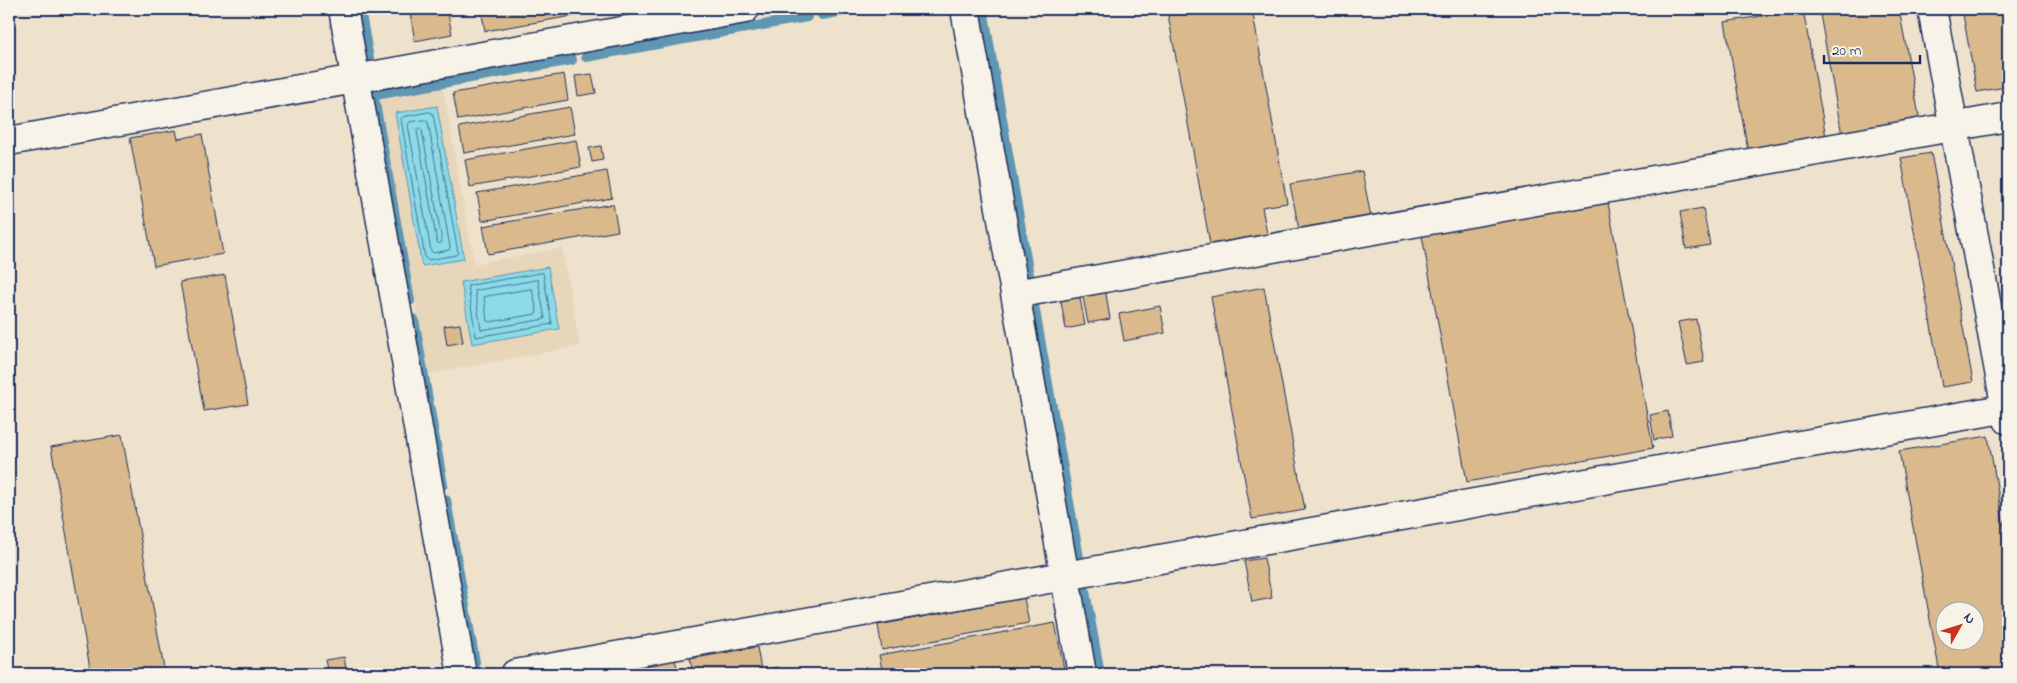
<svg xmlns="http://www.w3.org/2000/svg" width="2017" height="683" viewBox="0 0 2017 683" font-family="'Indie Flower',sans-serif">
<rect width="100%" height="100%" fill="#eee2cd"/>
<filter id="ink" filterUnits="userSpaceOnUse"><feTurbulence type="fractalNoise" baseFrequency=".02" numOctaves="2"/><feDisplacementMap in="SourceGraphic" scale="10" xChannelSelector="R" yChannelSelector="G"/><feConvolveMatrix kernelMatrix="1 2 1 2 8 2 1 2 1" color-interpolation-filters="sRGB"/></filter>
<g filter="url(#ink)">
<path fill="#e8d6ba" d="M443,87L474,264L562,248L580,346L428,374L379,99Z"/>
<path fill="#8bdae8" stroke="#5e96b1" d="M437,106L464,259L422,266L395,113Z
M548,267L559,329L472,344L461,282Z"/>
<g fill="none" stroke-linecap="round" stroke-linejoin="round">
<path stroke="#487395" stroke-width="1" d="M430,112L433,114L458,253L456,255L428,260L425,258L401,119L403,117Z
M425,120L428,122L450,247L449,250L433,253L431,251L408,125L410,122Z
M419,128L422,130L442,241L440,244L437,242L417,131Z
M543,273L552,324L476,337L468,286Z
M538,280L545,319L481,330L475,291Z
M532,289L537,311L536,314L490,322L487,321L484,297Z"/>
<path stroke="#5e96b1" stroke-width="10" d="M360,9L369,59
M983,9L1030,281
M822,15L855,9
M586,57L807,17
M375,92V95L572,60
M375,95L374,97L410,301
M1033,300L1079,558
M414,319L443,485
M446,500L475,662
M1084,586L1100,674"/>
</g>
<path fill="#dab98d" stroke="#1b2f5e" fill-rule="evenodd" d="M403,9H447L452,34L415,41L410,13L404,15Z
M481,9H602V11L485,31Z
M1167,9H1252L1287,203L1262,207L1267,234L1210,244Z
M1803,9L1826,137L1748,151L1725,22Z
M1819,9H1899L1920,121L1842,135Z
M1962,9H2008V101L2005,87L1977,92Z
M564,74L568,100L458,120L453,93Z
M592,74L596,93L578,96L575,76Z
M570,107L575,134L464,153L459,127Z
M176,130L178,139L202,134L223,254L154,266L130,138Z
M576,140L581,167L470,187L465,160Z
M601,146L603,160L592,162L589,148Z
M1931,153L1973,382L1942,387L1901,158Z
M607,171L612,198L482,221L477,193Z
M1362,171L1371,217L1299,230L1290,184Z
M1608,203L1653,448L1467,482L1422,236Z
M613,204L618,231L488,254L483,226Z
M1703,208L1710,245L1686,249L1680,212Z
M225,275L248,404L204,411L180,282Z
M1264,287L1305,510L1252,519L1211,297Z
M1105,288L1110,319L1088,323L1082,292Z
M1079,293L1085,325L1066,329L1060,297Z
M1160,306L1165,333L1124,341L1119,314Z
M1696,319L1704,362L1687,365L1678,322Z
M460,324L463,342L447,345L444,326Z
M1668,411L1672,436L1654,440L1650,415Z
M122,435L165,674H91L51,447Z
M1988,436L2008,549V674H1940L1899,451ZM1944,610H1974V640H1944Z
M1264,558L1272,598L1252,602L1244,561Z
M1024,598L1029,623L882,650L878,625Z
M1055,623L1065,674H883L879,655Z
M757,647L761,670L778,667L780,674H693L690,659Z
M344,657L347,674H328L325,660Z
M675,660L678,671L685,669L686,674H629L628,669Z"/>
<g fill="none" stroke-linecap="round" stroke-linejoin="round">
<defs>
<path id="minor" d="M343,9L462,674
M965,9L1082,674
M9,141L745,9
M1015,294L2008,117
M515,674L2008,408"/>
<path id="tertiary" d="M1932,9L2008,420"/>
</defs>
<use href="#minor" stroke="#1b2f5e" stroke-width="31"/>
<use href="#tertiary" stroke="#1b2f5e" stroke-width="31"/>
<use href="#minor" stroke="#f7f3e8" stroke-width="28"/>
<use href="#tertiary" stroke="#f7f3e8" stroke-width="28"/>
</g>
</g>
<rect width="2017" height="683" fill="none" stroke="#f7f3e8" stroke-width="30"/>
<rect x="15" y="15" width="1987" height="653" fill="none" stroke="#1b2f5e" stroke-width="2" filter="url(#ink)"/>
<g transform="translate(1960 626) rotate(51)"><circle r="24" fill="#f7f3e8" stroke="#9fa5b1"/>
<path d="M0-4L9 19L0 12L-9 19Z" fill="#c8321e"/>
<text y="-8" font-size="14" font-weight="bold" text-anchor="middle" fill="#1b2f5e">N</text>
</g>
<path d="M1824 55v8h96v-8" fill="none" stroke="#1b2f5e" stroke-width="2.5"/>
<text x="1832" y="55" font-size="15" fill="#1b2f5e" stroke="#f7f3e8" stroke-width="4" paint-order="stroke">20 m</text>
</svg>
